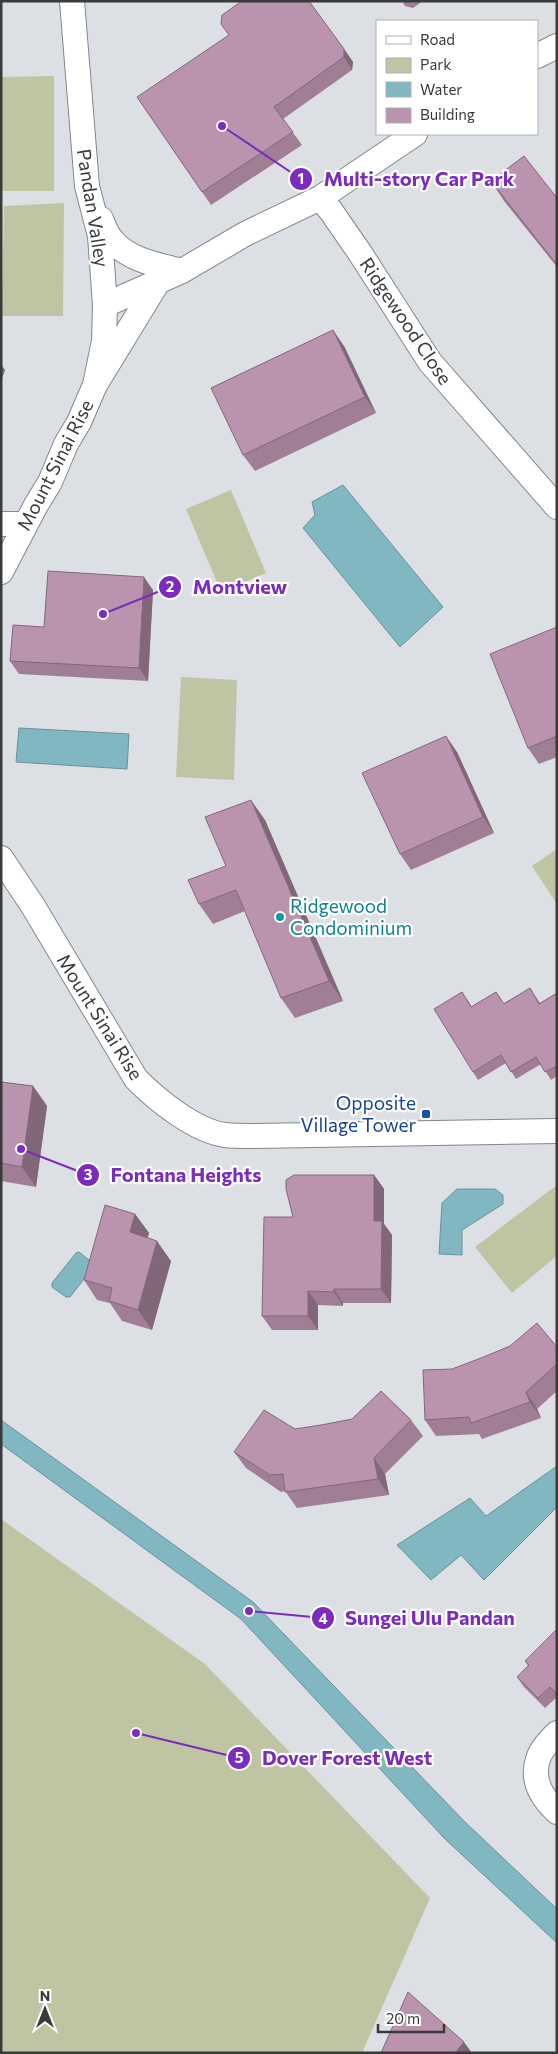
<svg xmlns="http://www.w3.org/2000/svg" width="558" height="2054" viewBox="0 0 558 2054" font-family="Commissioner,sans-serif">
<rect width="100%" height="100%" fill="#dce0e4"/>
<path fill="#bfc5a3" d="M54,76V191H1V77Z
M64,203L63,316H2L4,206Z
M231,490L266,573L221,592L186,509Z
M181,677L237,680L234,780L176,777Z
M557,849V904L532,866Z
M557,1185V1256L512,1293L475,1247Z
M1,1519L205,1664L430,1898L362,2053H1Z"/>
<path fill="#80b7c0" stroke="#6a9298" d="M343,485L443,607L400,647L303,528L315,515L312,502Z
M19,728L129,734L127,769L16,762Z
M457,1189H495L503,1195V1204L462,1230V1255L439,1254L442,1203Z
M79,1252L93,1263L94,1266L70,1297H66L52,1287V1283L76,1253Z
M1,1420L253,1602L465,1822L557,1909V1943L445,1839L241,1619L1,1444Z
M557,1466V1507L484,1580L461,1555L431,1580L397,1545L470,1498L486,1516Z"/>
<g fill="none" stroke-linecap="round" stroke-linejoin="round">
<defs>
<path id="minor" d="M72,1L87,186L100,236L105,305L104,341L95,385
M537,56L557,46
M320,198L331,211L360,253L430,362L557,507
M101,219C104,226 107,235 112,240C128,260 158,265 182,271
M105,305L182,271L245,234L320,198L415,134
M1,524H26
M1,572L36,505L50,482L66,444L79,422L95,385L158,282
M1,858L33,906L136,1079C157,1100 195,1131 225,1135C234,1136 244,1136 253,1136L557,1131
M557,1733C550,1740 541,1749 538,1759C531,1780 542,1798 557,1812"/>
</defs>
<use href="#minor" stroke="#83878a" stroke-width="26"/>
<use href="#minor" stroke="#fff" stroke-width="24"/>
</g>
<path fill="#a07e96" d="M402,1H423L413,8L405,6Z
M344,49L353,62L352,70L283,119L302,145L211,205L137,97Z
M491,181L557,198V267L504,201Z
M344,346L376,413L255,471L243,455Z
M153,590L148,681L19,674L10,661L44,627Z
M557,627V757L539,764L528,748Z
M457,752L494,833L411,870L400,854Z
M265,820L343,1001L295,1018L281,998L245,911L213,924L199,904L226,866Z
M530,988L540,1003L557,993V1076L551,1080L541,1064L516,1079L506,1063L478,1080L473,1072L467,999L472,1007L504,1003Z
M1,1082L33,1086L47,1106L36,1187L1,1181Z
M374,1175L384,1189V1224L392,1235L391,1303H343V1306L318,1305V1330H272L262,1316Z
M135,1214L149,1233L147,1238L171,1261L152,1330L122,1321L110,1303L97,1300L84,1280Z
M557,1347V1391L537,1409L541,1418L482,1439L479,1434L436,1436L425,1420L452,1369Z
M411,1420L423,1436L385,1474L389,1495L297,1508L285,1491L281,1492L246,1468L234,1452L295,1429Z
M557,1629V1697L545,1708L524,1687L517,1677L528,1666L525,1661Z"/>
<path fill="#82677a" d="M344,49L353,62L352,70L344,57Z
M333,330L344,346L376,413L365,397Z
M1,364L5,370L1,381Z
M144,577L153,590L148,681L139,668Z
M446,736L457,752L494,833L483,817Z
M251,800L265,820L343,1001L329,981Z
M33,1086L47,1106L36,1187L22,1167Z
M374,1175L384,1189V1224L392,1235L391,1303L381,1289L374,1221Z
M135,1214L149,1233L144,1252L130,1232Z
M157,1241L171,1261L152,1330L138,1310Z
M334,1289L343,1303V1306L334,1292Z
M308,1291L318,1305V1330L308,1316Z
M526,1392L537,1409L541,1418L530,1402Z
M374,1458L385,1474L389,1495L378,1479Z
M464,2042L472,2053H455Z"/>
<path fill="#ba93ae" stroke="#82677a" d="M242,1H309L344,49V57L274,107L293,132L202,192L137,97L229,35L221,24L222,15Z
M524,156L557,198V265L491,181Z
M333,330L365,397L243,455L211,388Z
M48,571L144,577L139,668L10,661L13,625L44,627Z
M557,627V736L528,748L490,654Z
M446,736L483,817L400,854L362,773Z
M251,800L329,981L281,998L236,890L199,904L188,880L226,866L205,817Z
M530,988L539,1004L557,993V1066L545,1072L536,1057L511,1072L501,1055L473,1072L434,1009L462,992L471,1007L496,992L504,1004Z
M1,1082L33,1086L22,1167L1,1163Z
M294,1175H374V1221H382L381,1289H334V1292L308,1291V1316H262L264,1217H293L286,1189V1180Z
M105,1205L135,1214L130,1232L157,1241L138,1310L109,1301L112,1288L84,1280Z
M537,1323L557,1347V1364L526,1392L530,1402L471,1423L469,1417L425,1420L423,1370L452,1369L481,1358L510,1346Z
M381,1391L411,1420L374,1458L378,1479L285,1492L283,1474L270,1475L234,1452L264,1410L295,1429L321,1425L352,1419Z
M557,1629V1694L550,1687L538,1698L517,1677L529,1665L525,1661Z
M408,1992L464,2042L455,2053H381Z"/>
<circle fill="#0f9aa8" stroke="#fff" stroke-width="2" cx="280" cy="917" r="5"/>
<rect fill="#1a4fb4" stroke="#fff" stroke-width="2" x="421" y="1109" width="10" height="10" rx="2.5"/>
<g text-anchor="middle" stroke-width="4.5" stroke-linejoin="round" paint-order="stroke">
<g font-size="19" fill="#383a3b" stroke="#fff">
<text transform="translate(93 208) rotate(81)" y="7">Pandan Valley</text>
<text transform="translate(406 321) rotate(56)" y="7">Ridgewood Close</text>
<text transform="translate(55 465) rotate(-63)" y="7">Mount Sinai Rise</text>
<text transform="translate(100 1017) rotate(58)" y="7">Mount Sinai Rise</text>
</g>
<g font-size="19" fill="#0d838f" stroke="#fff" text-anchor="start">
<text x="290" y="913">Ridgewood<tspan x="290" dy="22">Condominium</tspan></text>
</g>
<g font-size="19" fill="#164399" stroke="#fff" text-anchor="end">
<text x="416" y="1110">Opposite<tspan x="416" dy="22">Village Tower</tspan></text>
</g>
</g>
<path fill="none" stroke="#7b2cbf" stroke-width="2" d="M222 126L301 179M103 614L170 587M21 1149L88 1175M249 1611L323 1618M136 1733L239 1758"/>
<g fill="#7b2cbf" stroke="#fff" stroke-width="2">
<circle cx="222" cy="126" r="5"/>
<circle cx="103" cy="614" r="5"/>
<circle cx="21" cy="1149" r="5"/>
<circle cx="249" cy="1611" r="5"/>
<circle cx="136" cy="1733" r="5"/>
<circle cx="301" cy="179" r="12"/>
<circle cx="170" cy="587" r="12"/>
<circle cx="88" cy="1175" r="12"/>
<circle cx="323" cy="1618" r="12"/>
<circle cx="239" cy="1758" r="12"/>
</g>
<g font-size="15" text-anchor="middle" font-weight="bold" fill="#fff">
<text x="301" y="184">1</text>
<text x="170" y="592">2</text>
<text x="88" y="1180">3</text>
<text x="323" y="1624">4</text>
<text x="239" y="1763">5</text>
</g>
<g font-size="20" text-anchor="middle" font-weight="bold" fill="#7b2cbf" stroke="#fff" stroke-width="4.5" stroke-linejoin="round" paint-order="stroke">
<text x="419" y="186">Multi-story Car Park</text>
<text x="240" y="594">Montview</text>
<text x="186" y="1182">Fontana Heights</text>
<text x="430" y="1625">Sungei Ulu Pandan</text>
<text x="347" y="1765">Dover Forest West</text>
</g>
<rect width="558" height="2054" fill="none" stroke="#383a3b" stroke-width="5"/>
<rect x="376" y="20" width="162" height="115" fill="#ffffff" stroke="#afb0b1"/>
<rect x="386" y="36" width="25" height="8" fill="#ffffff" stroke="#afb0b1"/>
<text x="420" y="45" font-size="15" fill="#383a3b">Road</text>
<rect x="386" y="58" width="25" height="15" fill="#bfc5a3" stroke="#afb0b1"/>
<text x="420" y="70" font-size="15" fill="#383a3b">Park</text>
<rect x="386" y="82" width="25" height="15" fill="#80b7c0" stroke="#afb0b1"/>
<text x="420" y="95" font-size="15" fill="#383a3b">Water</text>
<rect x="386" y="108" width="25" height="15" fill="#ba93ae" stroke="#afb0b1"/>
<text x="420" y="120" font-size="15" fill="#383a3b">Building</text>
<g transform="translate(45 2009)" stroke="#ffffff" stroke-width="4" paint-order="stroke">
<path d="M0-4L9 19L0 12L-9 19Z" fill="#383a3b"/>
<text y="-8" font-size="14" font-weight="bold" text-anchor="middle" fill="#383a3b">N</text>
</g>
<path d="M378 2024v8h66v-8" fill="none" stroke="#383a3b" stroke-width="2.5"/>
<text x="386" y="2024" font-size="15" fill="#383a3b" stroke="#ffffff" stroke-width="4" paint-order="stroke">20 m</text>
</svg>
